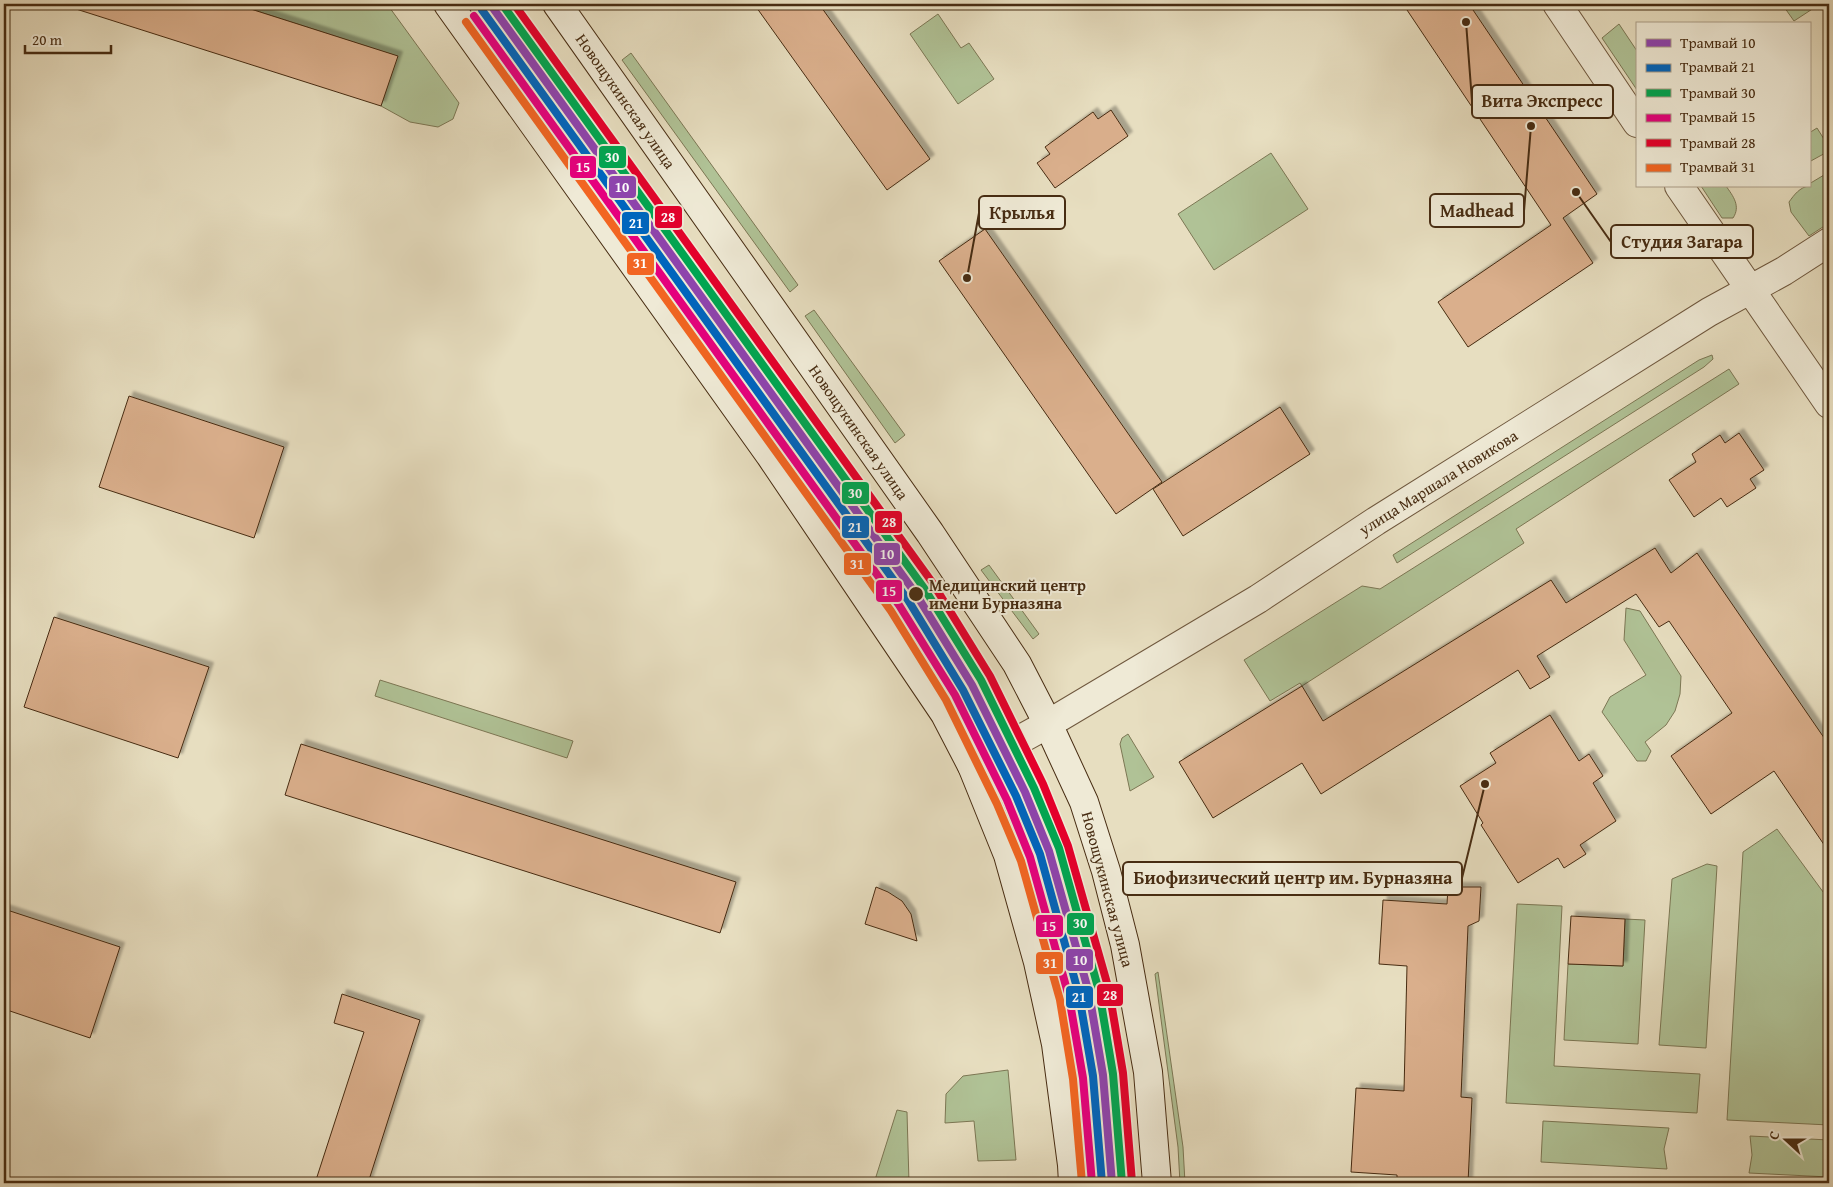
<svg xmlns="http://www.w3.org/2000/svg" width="1833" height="1187" viewBox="0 0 1833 1187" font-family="'Gentium Book Plus',serif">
<defs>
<filter id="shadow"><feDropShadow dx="4.5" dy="-4.5" stdDeviation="1" flood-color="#0004"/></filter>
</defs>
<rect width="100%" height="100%" fill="#e7dec0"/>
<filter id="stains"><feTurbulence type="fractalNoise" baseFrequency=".004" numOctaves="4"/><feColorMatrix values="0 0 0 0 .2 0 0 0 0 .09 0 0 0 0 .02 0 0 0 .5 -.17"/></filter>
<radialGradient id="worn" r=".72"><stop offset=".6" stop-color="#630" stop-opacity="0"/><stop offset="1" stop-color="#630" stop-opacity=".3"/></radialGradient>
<path fill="#b0c296" stroke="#7c7754" d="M235,4H387L459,103L453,119L438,127L410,122L381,106L397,56Z
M1782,4H1820L1794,21Z
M938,14L961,48L969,43L994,79L958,104L910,34Z
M1619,24L1637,51V90L1602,38Z
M631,53L798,285L790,292L622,60Z
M1817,128L1829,147V151L1809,162V133Z
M1271,153L1308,209L1214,270L1178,214Z
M1829,172V223L1809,236L1791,212L1789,202C1794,195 1800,187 1809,186V184Z
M1701,186H1726C1733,196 1741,206 1733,218H1722Z
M814,310L905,435L895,443L805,316Z
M1712,355L1713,359L1704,367L1397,563L1393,555L1699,360Z
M1729,369L1739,384L1516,529L1524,543L1302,686L1300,683L1270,701L1244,660L1362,586L1380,589Z
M989,565L1039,634L1033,639L981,570Z
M1626,608L1640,611L1681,676L1680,694L1675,711L1666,725L1645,742L1651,751L1646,761H1637L1602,712L1610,697L1646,675L1624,640Z
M380,680L573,741L567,758L375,696Z
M1128,734L1154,777L1130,791L1120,744L1122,738Z
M1777,829L1829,900V1125L1727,1120L1743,852Z
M1707,864L1717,866L1706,1048L1659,1045L1672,879Z
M1517,904L1562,906L1554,1066L1700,1074L1697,1113L1506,1103Z
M1625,919L1645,920L1638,1044L1564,1040L1568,964L1623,966Z
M1158,972L1183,1147L1185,1183H1180L1178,1147L1155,974Z
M1008,1070L1016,1160L978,1161L974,1121L945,1123L946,1094L963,1076Z
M897,1110L907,1112L909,1183H874Z
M1543,1121L1669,1128L1664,1149L1667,1169L1541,1162Z
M1750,1136L1829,1140V1177L1749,1173L1752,1155Z"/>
<path fill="#daaf8c" stroke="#472c12" filter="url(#shadow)" d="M77,4H235L398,56L381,106L76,9Z
M754,4H819L930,159L887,190Z
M1403,4H1469L1597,194L1563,218L1593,263L1468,347L1438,302L1551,225Z
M1111,110L1128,136L1055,188L1037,163L1050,154L1045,147L1093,112L1098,119Z
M985,229L1162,482L1116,514L939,261Z
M129,396L284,447L254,538L99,487Z
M1280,407L1310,454L1183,536L1153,489Z
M1739,433L1764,470L1750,479L1756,488L1727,507L1721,498L1694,517L1669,480L1696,462L1692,454L1720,435L1725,443Z
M1655,548L1671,573L1697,553L1829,745V852L1774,771L1711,814L1671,756L1732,713L1669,621L1659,627L1636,594L1537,656L1550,677L1530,689L1518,670L1321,794L1302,763L1213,818L1179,762L1302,686L1323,721L1551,580L1566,603Z
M54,617L209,667L178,758L24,707Z
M1550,715L1579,761L1589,754L1603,776L1593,783L1616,821L1580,845L1586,854L1564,868L1558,858L1518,883L1481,825L1483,823L1460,786L1496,763L1490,753Z
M301,744L736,882L720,933L285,795Z
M876,887L888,892L902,901L911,914L917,941L865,924Z
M1448,887H1481L1479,921L1468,926L1461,1097L1472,1098L1468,1183H1397V1175L1351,1172L1356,1088L1404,1091L1407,966L1379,964L1383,900L1447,904Z
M4,909L120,947L90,1038L4,1009Z
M1571,916L1625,919L1623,966L1568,964Z
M342,994L420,1020L368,1183H315L364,1032L334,1023Z"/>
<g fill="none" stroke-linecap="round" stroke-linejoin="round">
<defs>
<path id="tertiary" d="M1557,4L1637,123
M1679,186L1829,404
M972,766L1048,724L1258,599L1376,521L1709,312L1784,271L1829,242"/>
<path id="secondary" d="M448,4L770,455L945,714L972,766L1008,855L1038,962L1056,1044L1072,1165L1073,1183
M557,4L930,533L1017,664L1048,724L1084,802L1106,871L1125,945L1148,1072L1157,1183"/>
</defs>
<use href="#tertiary" stroke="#6f583e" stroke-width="30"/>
<use href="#secondary" stroke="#472c12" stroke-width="30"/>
<use href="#tertiary" stroke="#efead6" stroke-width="28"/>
<use href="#secondary" stroke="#efead6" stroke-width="28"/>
<defs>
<path id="tram-1" d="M490,4L916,594L972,685L1025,792L1049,851L1089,993L1103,1075L1112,1183"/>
<path id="tram-2" d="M482,10L908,600L963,690L1016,796L1040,854L1079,995L1093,1076L1102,1183"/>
<path id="tram-3" d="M502,4L924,588L981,680L1034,788L1059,848L1099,991L1113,1074L1122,1183"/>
<path id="tram-4" d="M474,16L899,605L955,695L1007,800L1030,857L1069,997L1083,1078L1092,1183"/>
<path id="tram-5" d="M514,4L932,582L990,676L1043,784L1068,846L1109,990L1123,1073L1132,1182"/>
<path id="tram-6" d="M466,22L891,611L946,700L997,804L1021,861L1060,1000L1073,1079L1082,1183"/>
</defs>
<use href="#tram-1" stroke="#efead6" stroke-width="11"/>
<use href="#tram-2" stroke="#efead6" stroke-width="11"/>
<use href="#tram-3" stroke="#efead6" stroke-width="11"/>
<use href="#tram-4" stroke="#efead6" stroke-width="11"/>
<use href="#tram-5" stroke="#efead6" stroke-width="11"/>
<use href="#tram-6" stroke="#efead6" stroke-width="11"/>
<use href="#tram-1" stroke="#8e44ad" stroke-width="8"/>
<use href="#tram-2" stroke="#0065bd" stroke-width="8"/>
<use href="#tram-3" stroke="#00a651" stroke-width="8"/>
<use href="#tram-4" stroke="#e5007d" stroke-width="8"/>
<use href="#tram-5" stroke="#e4002b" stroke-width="8"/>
<use href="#tram-6" stroke="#f26522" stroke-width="8"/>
</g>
<circle fill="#472c12" stroke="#efead6" stroke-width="2" cx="916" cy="594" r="8"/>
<g text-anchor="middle" stroke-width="4" stroke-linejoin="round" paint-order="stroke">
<g font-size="16" fill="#472c12" stroke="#efead6">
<text transform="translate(626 101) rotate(55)" y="6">Новощукинская улица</text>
<text transform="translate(859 432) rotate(55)" y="6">Новощукинская улица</text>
<text transform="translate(1438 482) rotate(-32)" y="6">улица Маршала Новикова</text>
<text transform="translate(1108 889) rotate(75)" y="6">Новощукинская улица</text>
</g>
<g font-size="16" font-weight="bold" fill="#472c12" stroke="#efead6" text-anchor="start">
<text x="929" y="591">Медицинский центр<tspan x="929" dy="18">имени Бурназяна</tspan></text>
</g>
</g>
<path fill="none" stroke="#472c12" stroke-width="2" d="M1466 22L1472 101M1531 126L1524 211M967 278L979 213M1576 192L1611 242M1485 784L1462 878"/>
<g fill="#472c12" stroke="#efead6" stroke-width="2">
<circle cx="1466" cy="22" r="5"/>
<circle cx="1531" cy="126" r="5"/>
<circle cx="967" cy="278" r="5"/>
<circle cx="1576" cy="192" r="5"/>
<circle cx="1485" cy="784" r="5"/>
</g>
<g fill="#efead6" stroke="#472c12" stroke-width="2">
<rect x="1472" y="85" width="141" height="33" rx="5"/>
<rect x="1430" y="194" width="94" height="33" rx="5"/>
<rect x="979" y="196" width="86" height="33" rx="5"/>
<rect x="1611" y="225" width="142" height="33" rx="5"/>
<rect x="1123" y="862" width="339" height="33" rx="5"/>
</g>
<g font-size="18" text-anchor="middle" font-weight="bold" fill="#472c12">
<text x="1542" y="107">Вита Экспресс</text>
<text x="1477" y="217">Madhead</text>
<text x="1022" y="219">Крылья</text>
<text x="1682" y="248">Студия Загара</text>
<text x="1293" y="884">Биофизический центр им. Бурназяна</text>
</g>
<g stroke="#efead6" stroke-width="2">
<rect x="598" y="145" width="29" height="24" rx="5" fill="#00a651"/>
<rect x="569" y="155" width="28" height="24" rx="5" fill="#e5007d"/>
<rect x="608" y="175" width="29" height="24" rx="5" fill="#8e44ad"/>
<rect x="654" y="205" width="29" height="24" rx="5" fill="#e4002b"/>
<rect x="621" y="211" width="29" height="24" rx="5" fill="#0065bd"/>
<rect x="626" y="252" width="29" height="24" rx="5" fill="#f26522"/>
<rect x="841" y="481" width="29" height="24" rx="5" fill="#00a651"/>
<rect x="874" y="510" width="29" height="24" rx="5" fill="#e4002b"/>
<rect x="841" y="515" width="29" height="24" rx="5" fill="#0065bd"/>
<rect x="873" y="542" width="28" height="24" rx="5" fill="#8e44ad"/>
<rect x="843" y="552" width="29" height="24" rx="5" fill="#f26522"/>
<rect x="875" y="579" width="28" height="24" rx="5" fill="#e5007d"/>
<rect x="1066" y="912" width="29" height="24" rx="5" fill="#00a651"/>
<rect x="1035" y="914" width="29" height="24" rx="5" fill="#e5007d"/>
<rect x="1065" y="948" width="29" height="24" rx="5" fill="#8e44ad"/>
<rect x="1035" y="951" width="29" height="24" rx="5" fill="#f26522"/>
<rect x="1096" y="983" width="28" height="24" rx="5" fill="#e4002b"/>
<rect x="1065" y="985" width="29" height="24" rx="5" fill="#0065bd"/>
</g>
<g font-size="14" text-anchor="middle" font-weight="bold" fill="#fff">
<text x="612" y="162">30</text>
<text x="583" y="172">15</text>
<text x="622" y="192">10</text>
<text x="668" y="222">28</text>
<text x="636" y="228">21</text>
<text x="640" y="268">31</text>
<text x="855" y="498">30</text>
<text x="889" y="527">28</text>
<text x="855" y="532">21</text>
<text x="887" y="559">10</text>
<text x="857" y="569">31</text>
<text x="889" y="596">15</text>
<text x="1080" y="928">30</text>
<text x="1049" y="931">15</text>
<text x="1080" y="965">10</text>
<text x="1050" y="968">31</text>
<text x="1110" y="1000">28</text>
<text x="1079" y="1002">21</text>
</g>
<rect width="1833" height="1187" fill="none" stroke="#e7dec0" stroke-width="20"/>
<rect x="5" y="5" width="1823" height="1177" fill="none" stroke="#472c12" stroke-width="2.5"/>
<rect x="10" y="10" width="1813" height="1167" fill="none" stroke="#472c12"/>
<rect x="1636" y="22" width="175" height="165" fill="#efead6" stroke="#ac9e88"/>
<rect x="1646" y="39" width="25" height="8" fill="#8e44ad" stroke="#ac9e88"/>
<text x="1680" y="48" font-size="15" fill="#472c12">Трамвай 10</text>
<rect x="1646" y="64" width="25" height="8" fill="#0065bd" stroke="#ac9e88"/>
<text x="1680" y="72" font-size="15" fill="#472c12">Трамвай 21</text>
<rect x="1646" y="89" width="25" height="8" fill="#00a651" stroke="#ac9e88"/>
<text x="1680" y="98" font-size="15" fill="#472c12">Трамвай 30</text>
<rect x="1646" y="114" width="25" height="8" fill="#e5007d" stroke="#ac9e88"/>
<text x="1680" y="122" font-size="15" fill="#472c12">Трамвай 15</text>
<rect x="1646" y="139" width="25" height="8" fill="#e4002b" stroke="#ac9e88"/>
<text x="1680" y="148" font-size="15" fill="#472c12">Трамвай 28</text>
<rect x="1646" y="164" width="25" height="8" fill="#f26522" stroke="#ac9e88"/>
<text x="1680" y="172" font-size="15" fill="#472c12">Трамвай 31</text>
<g transform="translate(1786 1140) rotate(291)" stroke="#efead6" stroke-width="4" paint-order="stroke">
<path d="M0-4L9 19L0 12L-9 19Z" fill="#472c12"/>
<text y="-8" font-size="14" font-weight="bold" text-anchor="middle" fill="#472c12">С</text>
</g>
<path d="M25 45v8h86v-8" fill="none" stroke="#472c12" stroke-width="2.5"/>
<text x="32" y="45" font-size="15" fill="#472c12" stroke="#efead6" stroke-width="4" paint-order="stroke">20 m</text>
<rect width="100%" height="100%" filter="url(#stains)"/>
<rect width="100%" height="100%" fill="url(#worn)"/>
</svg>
